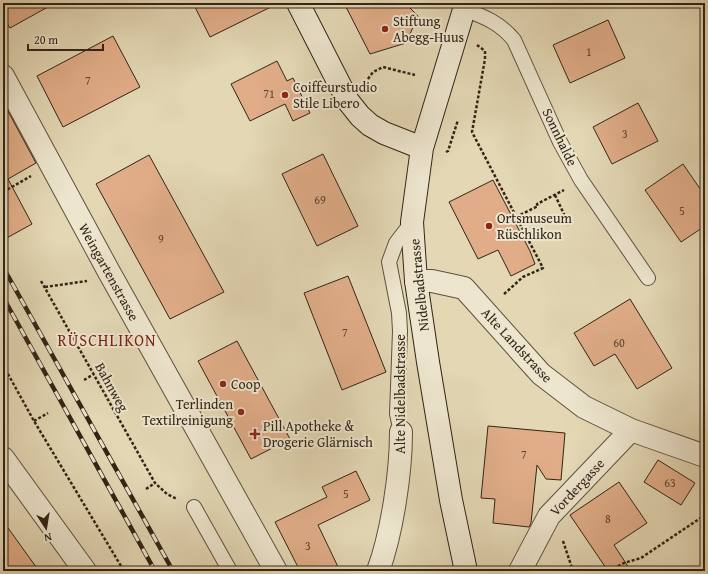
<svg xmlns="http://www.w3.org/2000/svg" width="708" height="574" viewBox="0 0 708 574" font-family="'Gentium Book Plus',serif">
<rect width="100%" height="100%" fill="#e3d7b4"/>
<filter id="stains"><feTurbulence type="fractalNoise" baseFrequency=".005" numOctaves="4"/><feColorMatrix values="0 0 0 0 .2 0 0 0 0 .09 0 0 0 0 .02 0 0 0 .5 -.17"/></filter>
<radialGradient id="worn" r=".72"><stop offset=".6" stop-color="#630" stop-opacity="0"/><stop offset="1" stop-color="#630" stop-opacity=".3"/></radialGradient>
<path fill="#e0ad88" stroke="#322416" d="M3,3H55L10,28L3,16Z
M193,3H279L210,37Z
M344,3H405L418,16L406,43L370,54Z
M608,20L625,58L570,83L553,45Z
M113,36L140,87L63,127L37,76Z
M277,61L287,81L293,78L310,113L293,121L285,104L250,121L231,84Z
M3,102L36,163L8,179L32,224L3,240Z
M638,103L658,141L612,164L593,127Z
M323,154L358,226L317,246L282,174Z
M149,155L224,292L170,319L96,184Z
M683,164L705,196V226L681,242L645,190Z
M493,180L530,251L535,264L511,276L498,250L478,259L449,202Z
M348,276L386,372L342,390L304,293Z
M630,299L672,368L637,389L615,354L594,366L574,333Z
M237,341L290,439L251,459L198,361Z
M488,426L565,433L561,480L546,479L537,465L531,523L529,527L493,523L495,499L481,498Z
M658,460L695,483L681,505L644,482Z
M356,471L370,500L318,525L340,571H300L275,522L327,497L322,487Z
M619,482L647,523L614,545L631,571H608L570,515Z
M3,521L39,571H3Z"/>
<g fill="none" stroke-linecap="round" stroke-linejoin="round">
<defs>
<path id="service" d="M464,9C485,17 500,23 514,40L560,142L581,180L648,278
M401,432L397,414L400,331L399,313L389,262L396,243L412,222
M194,507L230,571"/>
<path id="minor" d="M3,76L109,272L276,571
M416,281H432L464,288L541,374L584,407L631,430L705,456
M378,571C392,533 401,473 401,432
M520,571L549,516L631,430"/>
<path id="tertiary" d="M3,458L85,571"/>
<path id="secondary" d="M298,3L348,101L360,116L370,125L384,133L422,148
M466,3L422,148L412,222L416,281L428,362L451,500L466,571"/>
</defs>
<use href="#service" stroke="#5e513e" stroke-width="16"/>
<use href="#minor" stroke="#5e513e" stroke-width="24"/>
<use href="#tertiary" stroke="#5e513e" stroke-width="24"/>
<use href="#secondary" stroke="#322416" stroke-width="24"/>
<path stroke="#322416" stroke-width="2.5" stroke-dasharray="3 2" stroke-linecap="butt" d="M477,45L485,51V59L472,132L543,268L523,277L503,295
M365,83L373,72L383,67L415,75
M446,152L448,151L458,120
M3,192L31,176
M555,195L569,225
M516,217L538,206L537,204L564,190
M41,281L155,483L167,494L177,499
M45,287L87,281
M3,365L34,421L124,571
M84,380L94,374
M34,421L48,413
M146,489L155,483
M563,541L573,571
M609,571L624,563L641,558L705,515"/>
<use href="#service" stroke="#ede5ce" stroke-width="14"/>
<use href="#minor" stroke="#ede5ce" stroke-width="22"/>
<use href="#tertiary" stroke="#ede5ce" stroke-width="22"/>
<use href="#secondary" stroke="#ede5ce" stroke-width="22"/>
<defs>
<path id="rail" d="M3,267L173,571
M3,297L155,571"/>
</defs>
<use href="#rail" stroke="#322416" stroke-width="4.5"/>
<use href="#rail" stroke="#ede5ce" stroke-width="3" stroke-dasharray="9" stroke-linecap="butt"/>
</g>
<g fill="#8f2418" stroke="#ede5ce" stroke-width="1.5">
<circle cx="385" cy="29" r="4"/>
<circle cx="285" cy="95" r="4"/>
<circle cx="489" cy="226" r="4"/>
<circle cx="223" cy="384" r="4"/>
<circle cx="241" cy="412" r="4"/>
<path d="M253 428h4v4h4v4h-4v4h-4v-4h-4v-4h4z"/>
</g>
<g text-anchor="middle" stroke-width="4" stroke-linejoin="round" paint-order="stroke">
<g font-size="12" fill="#5e4632">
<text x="589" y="56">1</text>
<text x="88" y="85">7</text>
<text x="269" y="98">71</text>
<text x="625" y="138">3</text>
<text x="320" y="204">69</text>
<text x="682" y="215">5</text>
<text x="161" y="243">9</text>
<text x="345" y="337">7</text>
<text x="619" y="347">60</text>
<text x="524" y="459">7</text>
<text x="670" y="487">63</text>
<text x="346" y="498">5</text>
<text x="608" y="523">8</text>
<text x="308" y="550">3</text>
</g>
<g font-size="14" fill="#322416" stroke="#ede5ce" text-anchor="start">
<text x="393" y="26">Stiftung<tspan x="393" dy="16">Abegg-Huus</tspan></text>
<text x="293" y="92">Coiffeurstudio<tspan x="293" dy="16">Stile Libero</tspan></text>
<text x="497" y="223">Ortsmuseum<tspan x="497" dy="16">Rüschlikon</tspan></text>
<text x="231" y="389">Coop</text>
<text x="233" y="409" text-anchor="end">Terlinden<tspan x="233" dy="16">Textilreinigung</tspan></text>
<text x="263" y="431">Pill Apotheke &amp;<tspan x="263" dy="16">Drogerie Glärnisch</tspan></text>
</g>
<g font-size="14" fill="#322416" stroke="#ede5ce">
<text transform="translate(560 137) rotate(64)" y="5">Sonnhalde</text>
<text transform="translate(109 272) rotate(61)" y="5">Weingartenstrasse</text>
<text transform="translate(419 285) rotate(-96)" y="5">Nidelbadstrasse</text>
<text transform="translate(517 345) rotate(47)" y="5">Alte Landstrasse</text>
<text transform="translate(112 387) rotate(61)" y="5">Bahnweg</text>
<text transform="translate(400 394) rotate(-90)" y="5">Alte Nidelbadstrasse</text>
<text transform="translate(577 487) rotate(-47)" y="5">Vordergasse</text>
</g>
<g font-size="16" letter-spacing="1" fill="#7a1f14" stroke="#ede5ce">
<text x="107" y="346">RÜSCHLIKON</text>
</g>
</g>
<rect width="708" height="574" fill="none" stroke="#e3d7b4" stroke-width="16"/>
<rect x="4" y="4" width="700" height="566" fill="none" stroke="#322416" stroke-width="2"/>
<rect x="8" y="8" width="692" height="558" fill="none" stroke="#322416"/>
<g transform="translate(46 528) rotate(168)" stroke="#ede5ce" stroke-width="3" paint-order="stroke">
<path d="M0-3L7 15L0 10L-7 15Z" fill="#322416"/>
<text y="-6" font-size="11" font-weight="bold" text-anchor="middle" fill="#322416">N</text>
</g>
<path d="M28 44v6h75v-6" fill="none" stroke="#322416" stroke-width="2"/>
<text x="34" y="44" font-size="12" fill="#322416" stroke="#ede5ce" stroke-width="3" paint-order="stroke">20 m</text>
<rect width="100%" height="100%" filter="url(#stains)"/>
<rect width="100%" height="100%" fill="url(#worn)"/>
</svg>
